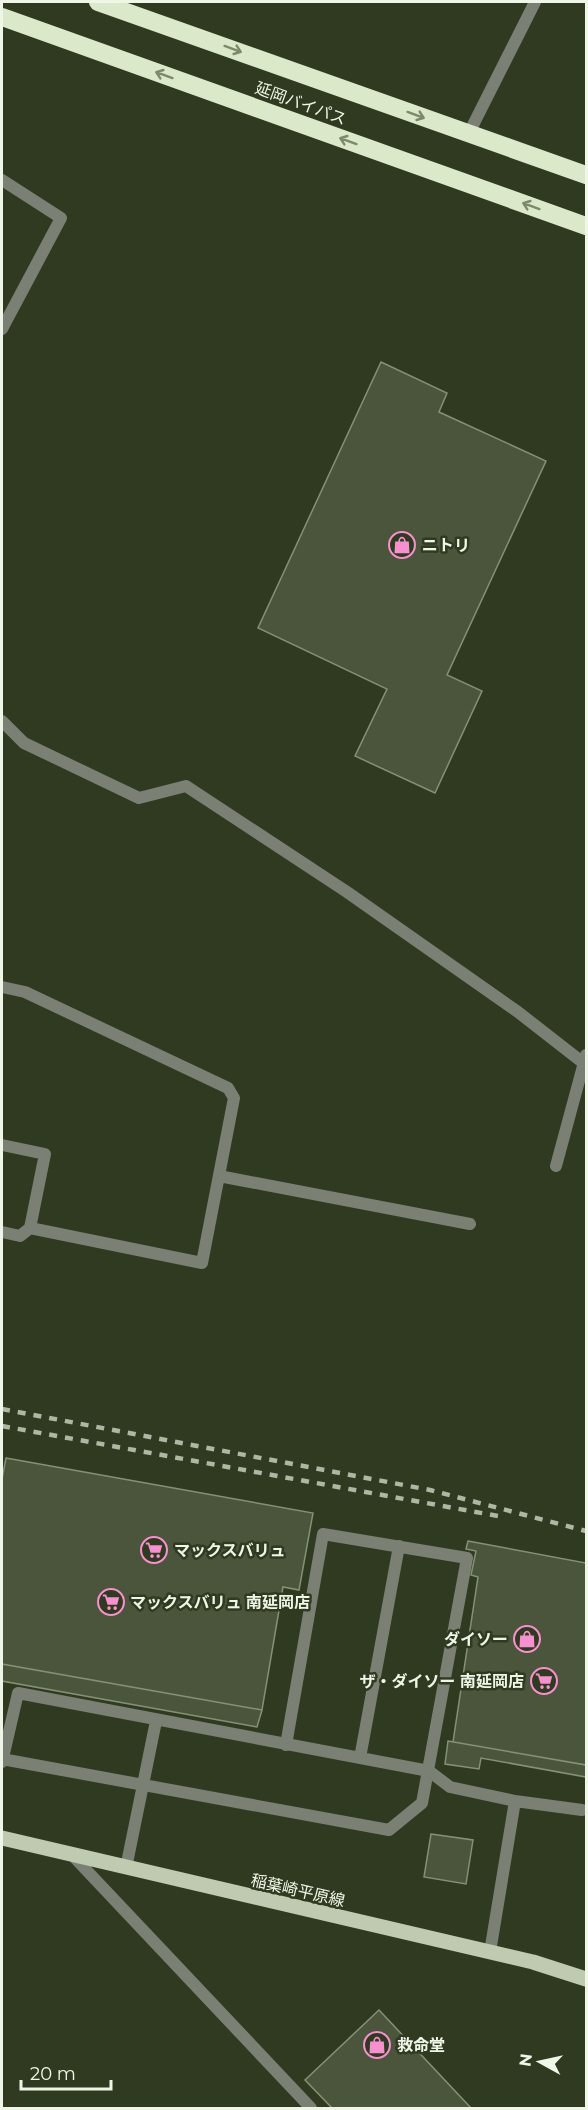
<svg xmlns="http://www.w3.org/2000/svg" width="588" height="2110" viewBox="0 0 588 2110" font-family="Montserrat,'Noto Sans JP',sans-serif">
<rect width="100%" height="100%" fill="#303a21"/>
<path fill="#4b553b" stroke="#859074" stroke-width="1.5" d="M381,362L447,393L439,412L546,461L447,675L482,691L435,793L355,756L387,689L258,628Z
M6,1458L313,1513L299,1590L283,1587L262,1710L2,1664V1479Z
M468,1541L586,1563V1765L453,1742L478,1577L471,1575L476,1551L466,1549Z
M2,1664L262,1710L257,1727L2,1681Z
M448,1741L586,1765V1777L481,1758L479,1769L445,1764Z
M431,1834L473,1840L466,1884L424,1877Z
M379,2010L471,2108H332L305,2080Z"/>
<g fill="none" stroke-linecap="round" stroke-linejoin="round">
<path stroke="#7b8074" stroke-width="12" d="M360,1758L399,1546
M2,1759L389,1830L422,1803L467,1558L323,1534L286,1745
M2,1762L18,1693L429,1771L450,1787L515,1801L582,1810
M126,1868L156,1721
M490,1952L515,1801"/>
<path stroke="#7b8074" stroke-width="12" d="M469,133L535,2
M2,180L61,218L2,329
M2,721L24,743L139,798L186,786L347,892L518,1012L586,1065
M2,987L25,992L228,1088L234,1098L202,1263L30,1228L45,1154L2,1145
M556,1166L586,1055
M219,1176L470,1224
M2,1232L20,1236L30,1228
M73,1856L311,2108"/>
<path stroke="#c0cab1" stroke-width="15" d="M2,1838L533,1962L586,1979"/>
<path stroke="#dbe8c9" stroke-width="18" d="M98,2L586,175
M2,17L586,226"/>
<path stroke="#afb7a4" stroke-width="4.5" stroke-dasharray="8 8" stroke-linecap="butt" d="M2,1409L430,1490L586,1531
M2,1426L498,1516"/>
</g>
<defs><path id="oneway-shaft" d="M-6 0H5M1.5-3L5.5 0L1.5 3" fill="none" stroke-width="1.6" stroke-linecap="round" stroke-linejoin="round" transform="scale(1.5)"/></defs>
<g stroke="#7d886d">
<use href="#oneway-shaft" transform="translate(233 49) rotate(20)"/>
<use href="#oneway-shaft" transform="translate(164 75) rotate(-160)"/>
<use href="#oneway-shaft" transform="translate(416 115) rotate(20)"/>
<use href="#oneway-shaft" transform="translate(348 141) rotate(-160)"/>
<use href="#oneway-shaft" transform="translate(531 206) rotate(-160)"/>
</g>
<defs>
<symbol id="shop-ring" viewBox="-11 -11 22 22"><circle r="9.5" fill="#303a21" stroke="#f790ce" stroke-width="1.5"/><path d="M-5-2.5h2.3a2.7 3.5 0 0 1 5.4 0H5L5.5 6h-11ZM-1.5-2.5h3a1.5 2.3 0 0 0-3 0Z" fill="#f790ce"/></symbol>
<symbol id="supermarket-ring" viewBox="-11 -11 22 22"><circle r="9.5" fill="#303a21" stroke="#f790ce" stroke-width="1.5"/><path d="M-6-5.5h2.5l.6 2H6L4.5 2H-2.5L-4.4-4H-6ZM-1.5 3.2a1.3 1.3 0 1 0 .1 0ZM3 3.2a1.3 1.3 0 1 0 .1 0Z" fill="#f790ce"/></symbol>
</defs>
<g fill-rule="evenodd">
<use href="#shop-ring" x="387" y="530" width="30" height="30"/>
<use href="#supermarket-ring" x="139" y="1535" width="30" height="30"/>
<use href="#supermarket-ring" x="96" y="1587" width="30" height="30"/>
<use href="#shop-ring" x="512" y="1624" width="30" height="30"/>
<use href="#supermarket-ring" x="529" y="1666" width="30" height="30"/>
<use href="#shop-ring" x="362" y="2030" width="30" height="30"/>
</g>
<g text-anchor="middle" stroke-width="5" stroke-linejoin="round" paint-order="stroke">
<g font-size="16" fill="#f0f6e7" stroke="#303a21">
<text transform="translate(301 103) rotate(20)" y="6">延岡バイパス</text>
<text transform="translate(298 1890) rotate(13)" y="6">稲葉崎平原線</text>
</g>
<g font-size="16" font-weight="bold" fill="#f0f6e7" stroke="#303a21" text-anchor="start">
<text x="422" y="551">ニトリ</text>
<text x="174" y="1556">マックスバリュ</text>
<text x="130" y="1608">マックスバリュ 南延岡店</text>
<text x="508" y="1645" text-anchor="end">ダイソー</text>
<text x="524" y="1687" text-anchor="end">ザ・ダイソー 南延岡店</text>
<text x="397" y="2051">救命堂</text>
</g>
</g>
<rect width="588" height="2110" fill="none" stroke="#f0f6e7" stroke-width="6"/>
<g transform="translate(540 2062) rotate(278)" stroke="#303a21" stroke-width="4.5" paint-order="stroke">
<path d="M0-4.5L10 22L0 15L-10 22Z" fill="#f0f6e7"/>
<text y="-9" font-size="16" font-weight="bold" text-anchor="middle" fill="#f0f6e7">N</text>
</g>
<path d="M21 2080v9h90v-9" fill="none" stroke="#f0f6e7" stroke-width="3"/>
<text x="30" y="2080" font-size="18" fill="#f0f6e7" stroke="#303a21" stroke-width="4.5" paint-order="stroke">20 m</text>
</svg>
